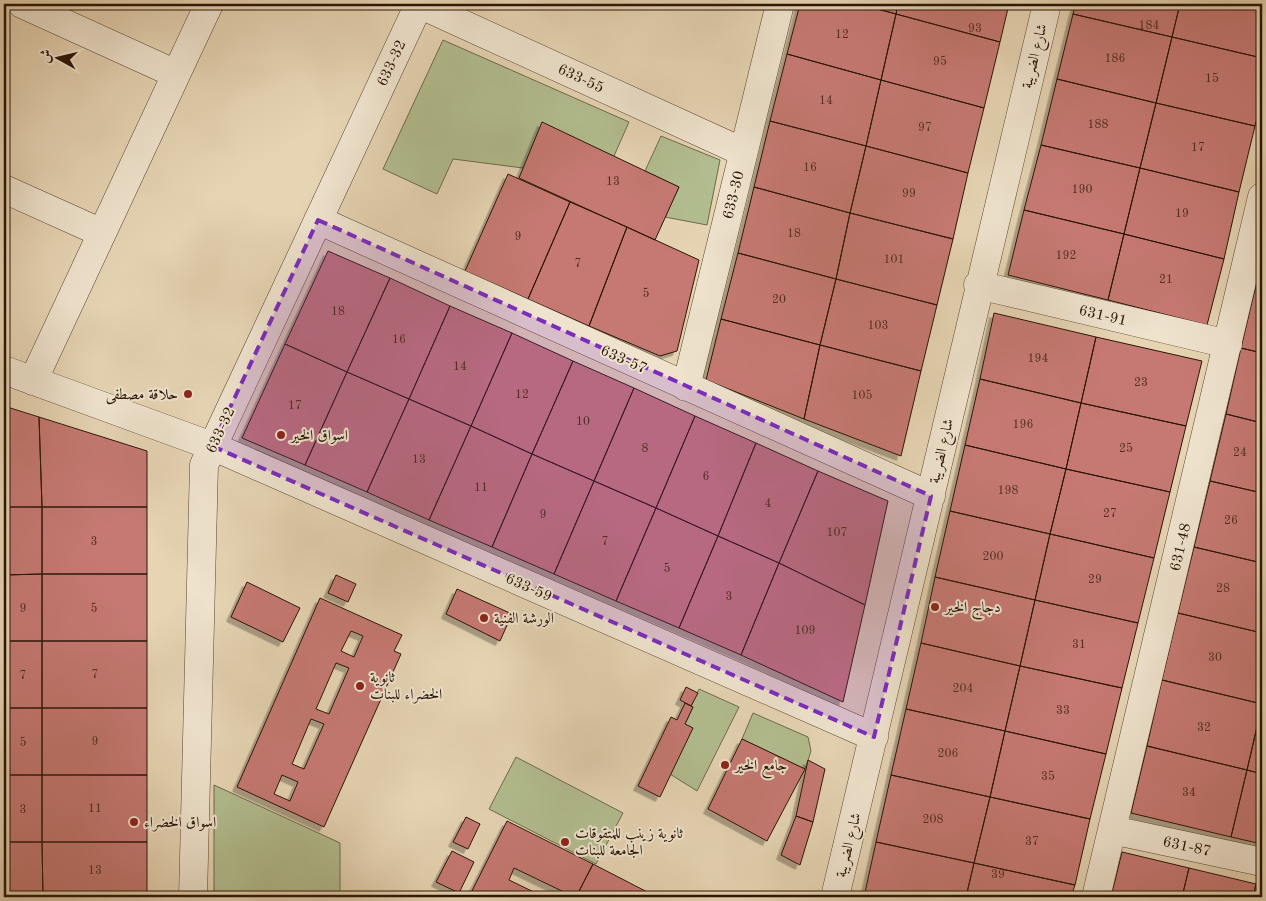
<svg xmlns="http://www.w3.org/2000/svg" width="1266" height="901" viewBox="0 0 1266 901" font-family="'Old Standard TT',Amiri,serif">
<defs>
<filter id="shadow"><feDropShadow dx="-4.5" dy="4.5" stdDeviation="0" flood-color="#0004"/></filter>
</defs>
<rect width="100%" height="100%" fill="#e6d4b3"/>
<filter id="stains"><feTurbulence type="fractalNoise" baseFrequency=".004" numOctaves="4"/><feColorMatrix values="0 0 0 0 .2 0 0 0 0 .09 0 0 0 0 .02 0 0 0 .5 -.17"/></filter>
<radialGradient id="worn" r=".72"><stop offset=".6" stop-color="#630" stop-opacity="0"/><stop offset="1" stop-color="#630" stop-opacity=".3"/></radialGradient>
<path fill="#b2bd8f" stroke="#6e694a" d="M443,40L629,122L614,156L523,168L453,159L437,194L383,169Z
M661,136L720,160L707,225L665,217L679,187L645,171Z
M699,689L739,707L697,791L670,774L685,724L693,707L691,706Z
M753,713L808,737L811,751L805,769L742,739Z
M516,757L623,813L596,864L489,809Z
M214,785L340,843V897H214Z"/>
<path fill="#c67973" stroke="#2a1506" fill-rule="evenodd" filter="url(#shadow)" d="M800,4H859L896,14L881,80L787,54Z
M859,4H898L896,14Z
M898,4H1009L1000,42L896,14Z
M1076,4H1180L1172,37L1073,14Z
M1180,4H1262V58L1172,37Z
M896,14L1000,42L984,108L881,80Z
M1073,14L1172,37L1156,103L1057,79Z
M1172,37L1262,58V98L1255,126L1156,103Z
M787,54L881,80L866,146L770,121Z
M1057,79L1156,103L1140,168L1041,145Z
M881,80L984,108L968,173L866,146Z
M1156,103L1255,126L1239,192L1140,168Z
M770,121L866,146L850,213L754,187Z
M542,122L679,187L655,240L519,178Z
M1041,145L1140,168L1124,234L1024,210Z
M866,146L968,173L953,239L850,213Z
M1140,168L1239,192L1224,259L1124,234Z
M508,174L570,202L528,299L465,271Z
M754,187L850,213L836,279L738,253Z
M570,202L627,227L589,326L528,299Z
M1024,210L1124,234L1108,300L1008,275Z
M850,213L953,239L937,305L836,279Z
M627,227L699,260L677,351L660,356L589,326Z
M1124,234L1224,259L1207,325L1108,300Z
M328,251L390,278L347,372L285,344Z
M738,253L836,279L820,345L721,319Z
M390,278L450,306L409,399L347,372Z
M836,279L937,305L921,371L820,345Z
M1257,281L1262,282V353L1241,348Z
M450,306L512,333L471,426L409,399Z
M994,313L1096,337L1081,403L980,379Z
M721,319L820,345L804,419L706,380Z
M512,333L573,361L532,454L471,426Z
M1096,337L1202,361L1186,426L1081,403Z
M285,344L347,372L305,465L242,438Z
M820,345L921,371L901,456L804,419Z
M1241,348L1262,353V423L1226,414Z
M573,361L634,388L594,481L532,454Z
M347,372L409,399L367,492L305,465Z
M980,379L1081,403L1066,469L965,445Z
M634,388L695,416L656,508L594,481Z
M409,399L471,426L429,520L367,492Z
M1081,403L1186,426L1170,492L1066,469Z
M4,406L39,417L42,507H4Z
M1226,414L1262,423V493L1210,481Z
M695,416L756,443L718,536L656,508Z
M39,417L147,451V507H42Z
M471,426L532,454L492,547L429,520Z
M756,443L818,471L779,563L718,536Z
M965,445L1066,469L1050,534L950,511Z
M532,454L594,481L554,574L492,547Z
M1066,469L1170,492L1154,558L1050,534Z
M818,471L888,501L865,605L779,563Z
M594,481L656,508L616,601L554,574Z
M1210,481L1262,493V563L1194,547Z
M4,507H42V574L4,575Z
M42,507H147V574H42Z
M656,508L718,536L679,628L616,601Z
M950,511L1050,534L1035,600L935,577Z
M1050,534L1154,558L1138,623L1035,600Z
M718,536L779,563L741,655L679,628Z
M1194,547L1262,563V633L1178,613Z
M779,563L865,605L843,702L741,655Z
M42,574V641H4V575Z
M42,574H147V641H42Z
M336,575L356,584L348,602L328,593Z
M935,577L1035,600L1020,666L921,643Z
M247,582L300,608L283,642L231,617Z
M457,589L512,614L500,641L446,614Z
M320,598L402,635L394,651L401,654L324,827L237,787ZM351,631L363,636L354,657L341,651ZM336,663L349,668L329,714L316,709ZM311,719L324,724L304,769L292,764ZM282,775L298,782L290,801L274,794Z
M1035,600L1138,623L1122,688L1020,666Z
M1178,613L1262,633V704L1162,680Z
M4,641H42V708H4Z
M42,641H147V708H42Z
M921,643L1020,666L1005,731L906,709Z
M1020,666L1122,688L1106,754L1005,731Z
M1162,680L1262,704L1247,770L1147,746Z
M686,687L698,693L691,706L680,700Z
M685,703L693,707L685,724L693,728L660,797L638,786L671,717L677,720Z
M1262,707V774L1247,770Z
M4,708H42V775H4Z
M42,708H147V775H42Z
M906,709L1005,731L990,797L891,775Z
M1005,731L1106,754L1090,819L990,797Z
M742,739L805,769L767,841L708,809Z
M1147,746L1247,770L1231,837L1131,813Z
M808,760L825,769L813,822L796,816Z
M1247,770L1262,774V844L1231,837Z
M4,775H42V842H4Z
M42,775H147V842H42Z
M891,775L990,797L974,863L876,842Z
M990,797L1090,819L1075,885L974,863Z
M796,816L813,822L800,865L781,855Z
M466,817L480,824L468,849L453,842Z
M507,821L593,864L576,897H564L566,893L514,868L509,880L544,897H469Z
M4,842H42L43,897H4Z
M42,842H147V897H43Z
M876,842L974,863L966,897H864Z
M452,851L474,862L459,893L436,882Z
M1122,852L1189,868L1182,897H1111Z
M974,863L1075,885L1071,897H966Z
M593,864L657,897H576Z
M1189,868L1256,884L1253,897H1182Z
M1256,884L1262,885V897H1253Z"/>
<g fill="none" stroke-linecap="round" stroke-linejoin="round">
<defs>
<path id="minor" d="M22,4L176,74
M419,4L743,152
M4,189L102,233
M318,220L931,496
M978,285L1228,344
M4,370L212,446L874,737
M33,381L209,4
M686,387L780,4
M1112,830L1262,862
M193,897L204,465L419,4
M835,897L1047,4
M1096,897L1262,197"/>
</defs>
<use href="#minor" stroke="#594531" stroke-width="29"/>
<use href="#minor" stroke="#efe3ce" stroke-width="28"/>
</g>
<path fill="#7b2cbf" fill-opacity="0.2" stroke="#7b2cbf" stroke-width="4" stroke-dasharray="10 6" stroke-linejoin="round" d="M318,220L931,496L874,737L212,446Z"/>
<g fill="#8f2418" stroke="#efe3ce" stroke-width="2">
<circle cx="188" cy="394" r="5"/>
<circle cx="281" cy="435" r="5"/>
<circle cx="935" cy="607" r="5"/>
<circle cx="484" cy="618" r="5"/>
<circle cx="360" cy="686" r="5"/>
<circle cx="725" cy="765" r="5"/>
<circle cx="134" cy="822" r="5"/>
<circle cx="565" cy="842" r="5"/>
</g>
<g text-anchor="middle" stroke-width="4" stroke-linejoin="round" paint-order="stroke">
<g font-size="12" fill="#512e21">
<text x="1149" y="29">184</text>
<text x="975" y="32">93</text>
<text x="842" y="38">12</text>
<text x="1115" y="62">186</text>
<text x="940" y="65">95</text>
<text x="1212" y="82">15</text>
<text x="826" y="104">14</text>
<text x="1098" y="128">188</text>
<text x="925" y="131">97</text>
<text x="1198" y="151">17</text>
<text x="810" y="171">16</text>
<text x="613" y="185">13</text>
<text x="1082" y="193">190</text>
<text x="909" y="197">99</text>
<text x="1182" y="217">19</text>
<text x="794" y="237">18</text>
<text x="518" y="240">9</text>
<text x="1066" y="259">192</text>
<text x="894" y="263">101</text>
<text x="578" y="267">7</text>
<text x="1166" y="283">21</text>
<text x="646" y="297">5</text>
<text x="779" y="303">20</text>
<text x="338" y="315">18</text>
<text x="878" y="329">103</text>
<text x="399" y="343">16</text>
<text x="1038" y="362">194</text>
<text x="460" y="370">14</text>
<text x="1141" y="386">23</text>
<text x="522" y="398">12</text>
<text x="862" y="399">105</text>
<text x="295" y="409">17</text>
<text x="583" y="425">10</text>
<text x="1023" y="428">196</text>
<text x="645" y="452">8</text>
<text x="1126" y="452">25</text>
<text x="1240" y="456">24</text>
<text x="419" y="463">13</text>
<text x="706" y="480">6</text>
<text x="481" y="491">11</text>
<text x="1008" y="494">198</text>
<text x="768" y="507">4</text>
<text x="1110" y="517">27</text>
<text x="543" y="518">9</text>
<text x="1231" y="524">26</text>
<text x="837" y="536">107</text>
<text x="94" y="545">3</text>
<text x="605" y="545">7</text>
<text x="993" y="560">200</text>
<text x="667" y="572">5</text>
<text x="1095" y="583">29</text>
<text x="1223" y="592">28</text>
<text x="729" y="600">3</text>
<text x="23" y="612">9</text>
<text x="94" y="612">5</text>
<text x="805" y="634">109</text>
<text x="1079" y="648">31</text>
<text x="1215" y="661">30</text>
<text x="95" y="678">7</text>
<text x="23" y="679">7</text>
<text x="963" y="692">204</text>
<text x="1063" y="714">33</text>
<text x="1204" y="731">32</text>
<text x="95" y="745">9</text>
<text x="23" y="746">5</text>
<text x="948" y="757">206</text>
<text x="1048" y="780">35</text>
<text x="1189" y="796">34</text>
<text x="95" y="812">11</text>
<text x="23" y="813">3</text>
<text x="933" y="823">208</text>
<text x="1032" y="845">37</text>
<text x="95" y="874">13</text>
<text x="998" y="878">39</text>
</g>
<g font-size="15" fill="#2a1506" stroke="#efe3ce">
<text transform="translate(1034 56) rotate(-76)" y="5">شارع الضريبة</text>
<text transform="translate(391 63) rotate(-65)" y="5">633-32</text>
<text transform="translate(581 78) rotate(25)" y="5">633-55</text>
<text transform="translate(733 195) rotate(-76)" y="5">633-30</text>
<text transform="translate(1103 315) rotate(13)" y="5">631-91</text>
<text transform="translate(624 359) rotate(24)" y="5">633-57</text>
<text transform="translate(220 430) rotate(-65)" y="5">633-32</text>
<text transform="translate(941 451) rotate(-77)" y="5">شارع الضريبة</text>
<text transform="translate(1180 547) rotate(-77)" y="5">631-48</text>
<text transform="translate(529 587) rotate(24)" y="5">633-59</text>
<text transform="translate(848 845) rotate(-76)" y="5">شارع الضريبة</text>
<text transform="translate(1187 846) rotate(12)" y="5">631-87</text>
</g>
<g font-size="15" fill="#2a1506" stroke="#efe3ce" text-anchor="start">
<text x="178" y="399" text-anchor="end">حلاقة مصطفى</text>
<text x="291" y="440">اسواق الخير</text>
<text x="945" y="612">دجاج الخير</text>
<text x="494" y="623">الورشة الفنية</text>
<text x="370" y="682">ثانوية<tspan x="370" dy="17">الخضراء للبنات</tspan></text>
<text x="735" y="770">جامع الخير</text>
<text x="144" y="827">اسواق الخضراء</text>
<text x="575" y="838">ثانوية زينب للمتقوقات<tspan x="575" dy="17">الجامعة للبنات</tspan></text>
</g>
</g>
<rect width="1266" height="901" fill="none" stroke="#e6d4b3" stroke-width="20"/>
<rect x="5" y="5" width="1256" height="891" fill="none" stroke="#2a1506" stroke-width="2.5"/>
<rect x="10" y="10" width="1246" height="881" fill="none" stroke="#2a1506"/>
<g transform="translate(58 58) rotate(278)" stroke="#efe3ce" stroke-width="4" paint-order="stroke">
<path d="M0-4L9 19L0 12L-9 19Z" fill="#2a1506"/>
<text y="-8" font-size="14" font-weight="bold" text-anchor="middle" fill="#2a1506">ش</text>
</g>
<rect width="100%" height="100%" filter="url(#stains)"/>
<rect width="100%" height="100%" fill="url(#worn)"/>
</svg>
